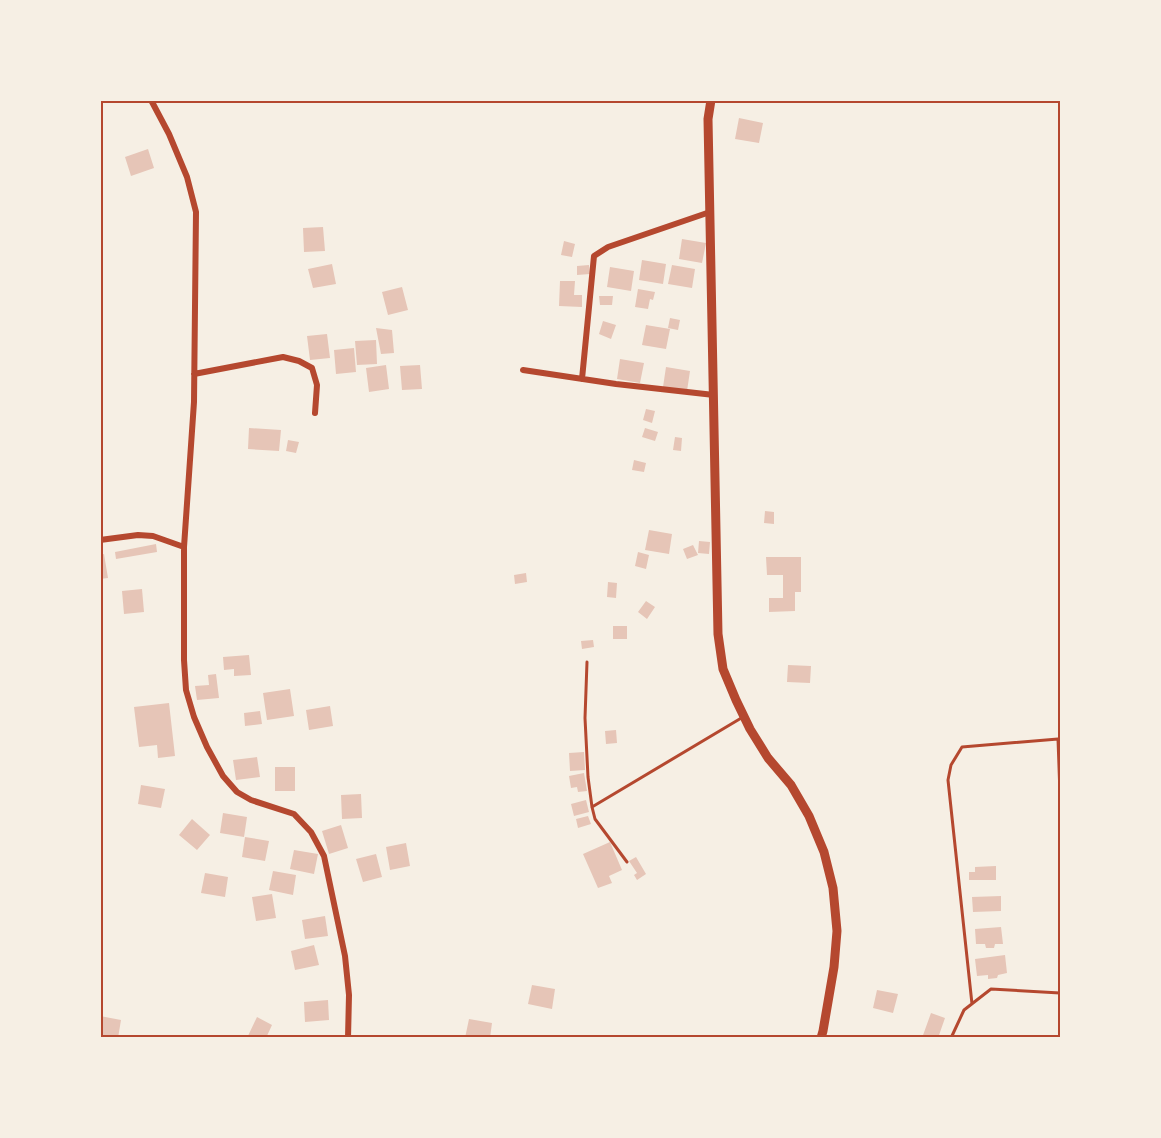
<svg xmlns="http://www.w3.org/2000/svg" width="1161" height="1138" viewBox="0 0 1161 1138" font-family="Roboto,sans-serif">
<rect width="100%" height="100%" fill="#f6efe4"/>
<path fill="#e6c5b7" d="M739,118L763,123L759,143L735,139Z
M148,149L154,168L131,176L125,157Z
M323,227L325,251L304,252L303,228Z
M682,239L706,243L702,263L679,259Z
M564,241L575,244L572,257L561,255Z
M642,260L666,264L663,284L639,280Z
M332,264L336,284L313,288L308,269Z
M589,265L590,274L577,275V266Z
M672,265L695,269L692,288L668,284Z
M610,267L634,271L631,291L607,287Z
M560,281H575L574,295H582V307L559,306Z
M402,287L408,310L388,315L382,292Z
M638,289L655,292L653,300L650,299L648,309L635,307Z
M599,296H613L612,305H600Z
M670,318L680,320L678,330L668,328Z
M603,321L616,325L611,339L599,334Z
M646,325L670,329L666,349L642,345Z
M376,328L392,330L394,353L381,354Z
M327,334L330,358L310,360L307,336Z
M376,340L377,364L357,365L355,341Z
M354,348L356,372L336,374L334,350Z
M620,359L644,363L640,383L617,379Z
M386,365L389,389L369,392L366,368Z
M420,365L422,389L402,390L400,366Z
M666,367L690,371L687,391L663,387Z
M646,409L655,411L652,423L643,420Z
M249,428L281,430L279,451L248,449Z
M645,428L658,432L655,441L642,437Z
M675,437L682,438L681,451L673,450Z
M288,440L299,442L296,453L286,451Z
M634,460L646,463L644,472L632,470Z
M765,511L774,512V524L764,523Z
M649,530L672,534L669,554L645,550Z
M699,541L710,542L709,554L698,553Z
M156,544L157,552L116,559L115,552Z
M693,545L698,555L687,559L683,549Z
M638,552L649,555L646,569L635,566Z
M104,554L108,578L100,579V555Z
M766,557H801V592H795V611L769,612V598H783V575H767Z
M526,573L527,582L515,584L514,575Z
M608,582L617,583L616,598L607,597Z
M142,589L144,612L124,614L122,591Z
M646,601L655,607L647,619L638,612Z
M613,626H627V639H613Z
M593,640L594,647L582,649L581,641Z
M249,655L251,675L234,676V669L224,670L223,657Z
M788,665L811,666L810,683L787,682Z
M216,674L219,698L197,700L195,686L209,685L208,675Z
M290,689L294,716L267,720L263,693Z
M169,703L175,756L158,758L157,745L139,747L134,707Z
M330,706L333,726L309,730L306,710Z
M260,711L262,724L245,726L244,713Z
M616,730L617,743L606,744L605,731Z
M584,752L585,770L570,771L569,753Z
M257,757L260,777L236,780L233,760Z
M275,767H295V791H275Z
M584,773L587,791L578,792L577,787L571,788L569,776Z
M141,785L165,789L161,808L138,804Z
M361,794L362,818L342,819L341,795Z
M586,800L589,812L574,816L571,804Z
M223,813L247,817L244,837L220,833Z
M588,816L591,824L578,828L576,819Z
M192,819L210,835L197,850L179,835Z
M341,825L348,848L329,854L322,831Z
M245,837L269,841L265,861L242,857Z
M610,842L622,870L609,876L612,883L598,888L583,854Z
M406,843L410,866L390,870L386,847Z
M294,850L318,854L314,874L290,869Z
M376,854L382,877L363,882L356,859Z
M636,857L646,874L637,880L634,875L637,873L629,861Z
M996,866V880H969V872H975V867Z
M273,871L296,875L293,895L269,890Z
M205,873L228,877L225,897L201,893Z
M272,894L276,918L256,921L252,897Z
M1001,896V911L973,912L972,897Z
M325,916L328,936L305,939L302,920Z
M1001,927L1003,944H995L994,948H986L985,944H976L975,929Z
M314,945L319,965L295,970L291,951Z
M1005,955L1007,973L998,975L997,978L988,979V975L977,976L975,959Z
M532,985L555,989L552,1009L528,1004Z
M877,990L898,994L893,1013L873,1008Z
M328,1000L329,1020L305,1022L304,1002Z
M931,1013L945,1018L938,1038H922Z
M100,1016L121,1020L118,1038L100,1036Z
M257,1017L272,1025L266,1038H247Z
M469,1019L492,1023L490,1038H465Z"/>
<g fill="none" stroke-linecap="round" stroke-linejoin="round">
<path stroke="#b5482f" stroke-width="3" d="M587,662L585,718L588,777L592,807L595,819L627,862
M592,807L743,717
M972,1004L948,780L951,765L962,747L1058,739L1060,794
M951,1038L964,1010L991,989L1060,993"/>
<path stroke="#b5482f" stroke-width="6" d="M523,370L616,384L714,395
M194,374L283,357L299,361L312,368L317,385L315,413
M582,379L594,256L608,247L710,212
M100,540L138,535L153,536L184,547L194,402L196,212L187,177L169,134L151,100
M184,547V660L186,690L194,717L207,747L223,776L237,792L251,800L294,814L311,832L324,856L345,956L349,995L348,1038"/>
<path stroke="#b5482f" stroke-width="9" d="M711,100L708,119L718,634L723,669L736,700L750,729L768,758L791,785L809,816L824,852L833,888L837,931L834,967L823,1031L821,1038"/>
</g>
<rect width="1161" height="1138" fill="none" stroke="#f6efe4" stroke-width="204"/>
<rect x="102" y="102" width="957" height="934" fill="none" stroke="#b5482f" stroke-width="2"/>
</svg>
